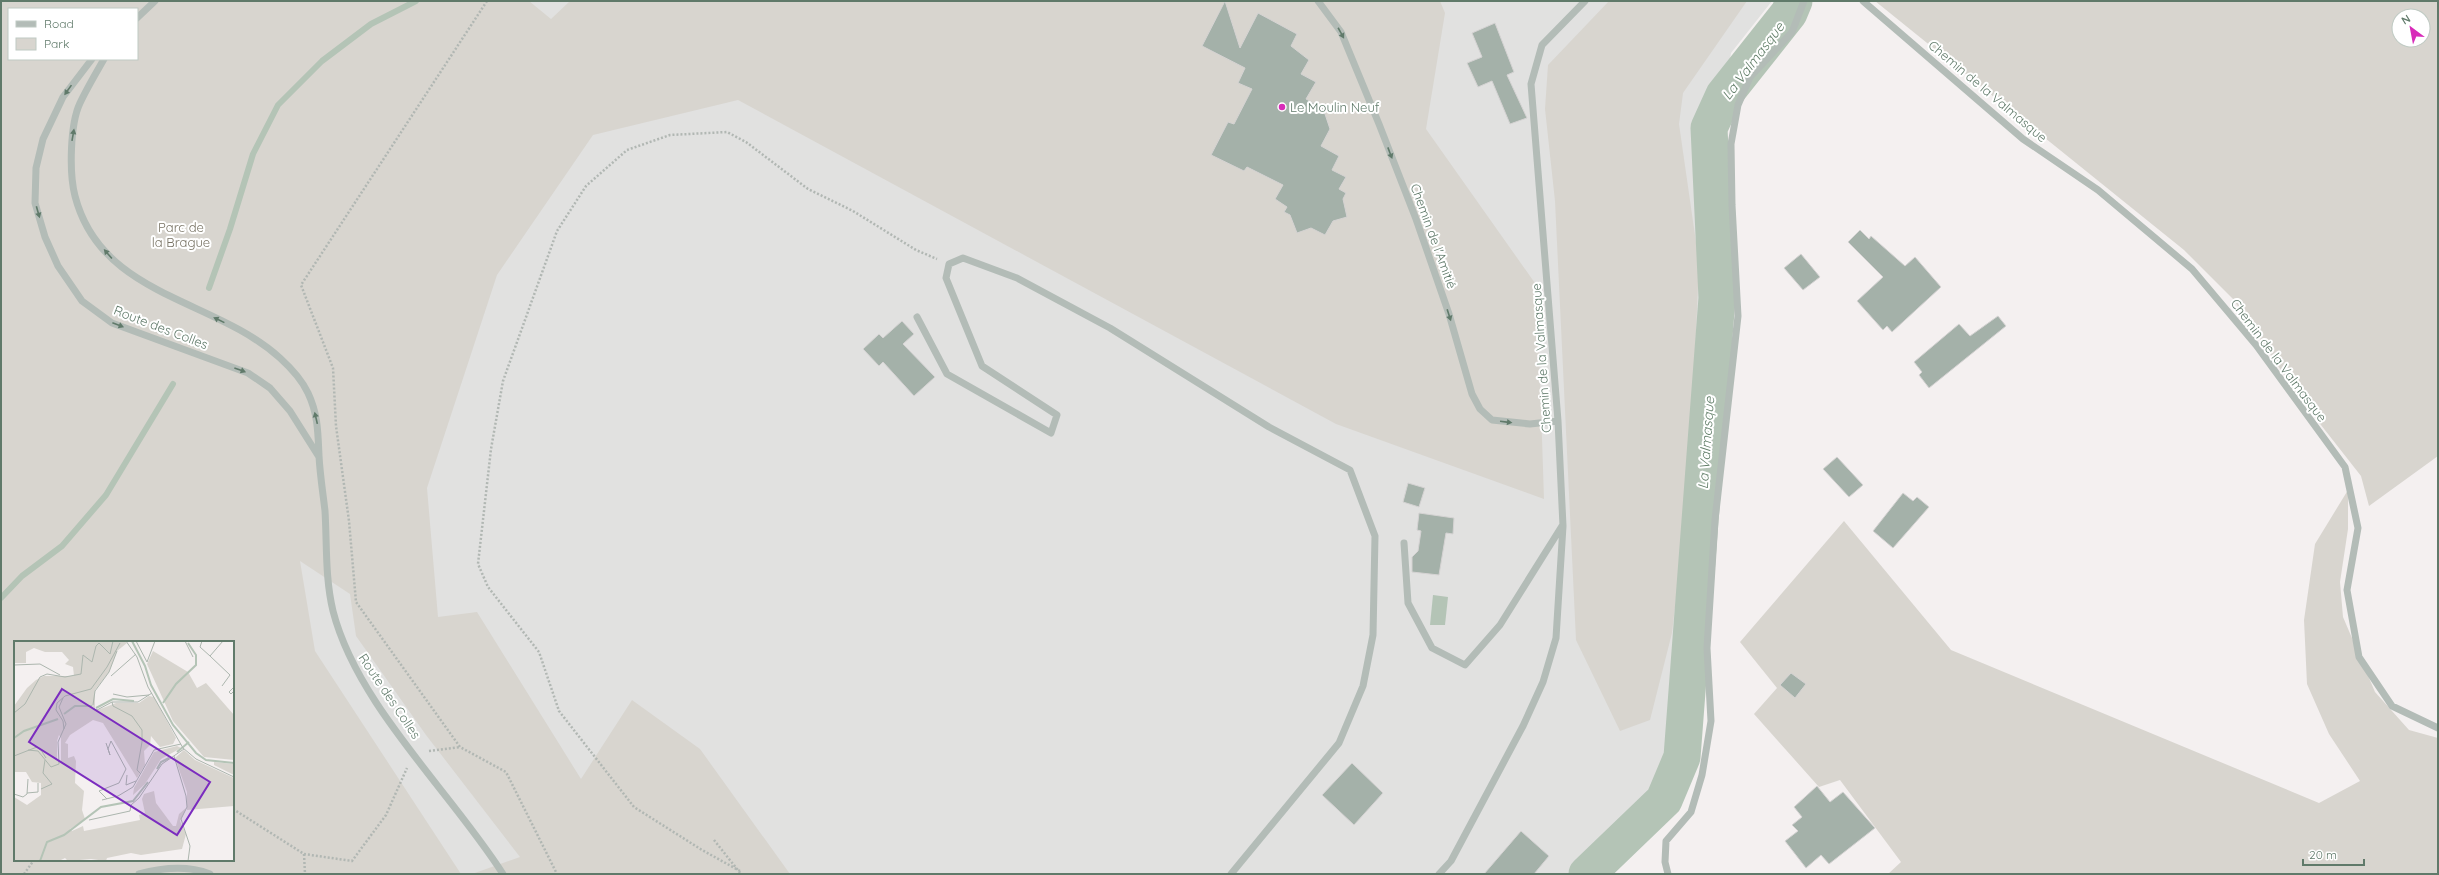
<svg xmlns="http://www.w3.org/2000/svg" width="2439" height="875" viewBox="0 0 2439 875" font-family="Quicksand,sans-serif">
<rect width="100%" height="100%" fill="#f4f0f0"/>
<path fill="#e1e1e0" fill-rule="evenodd" d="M1,1H1772L1731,53L1724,95L1709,128L1717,298L1682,757L1664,800L1587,874H1ZM9,9H137V59H9ZM15,642H233V860H15Z"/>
<path fill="#d8d5cf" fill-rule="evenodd" d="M1,1H529L551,19L570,1H1440L1445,13L1426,129L1537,286L1544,499L1336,424L738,100L593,135L497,275L427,488L438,617L477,612L581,779L632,700L700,749L790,874H472L520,857L426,735L356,636L350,594L300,561L315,651L461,874H1ZM9,9H137V59H9ZM15,642H233V860H15Z
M1609,1H1747L1683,93L1679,124L1699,263L1694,380L1686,510L1672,633L1650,720L1620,731L1576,640L1555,201L1545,109L1548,65Z
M1875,1H2438V456L2369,506L2361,476L2299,397L2233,299L2184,250ZM2399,16H2423V40H2399Z
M2348,490V529L2340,582L2343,617L2375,692L2409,730L2438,738V874H1888L1901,862L1840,780L1819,787L1754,714L1777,688L1740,642L1844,521L1951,650L2319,803L2360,781L2329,734L2307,684L2304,620L2315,544Z"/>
<path fill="#b4c4b6" d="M1433,595L1448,597L1445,625H1430Z"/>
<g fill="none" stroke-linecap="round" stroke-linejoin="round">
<path stroke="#b4c4b6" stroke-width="6" d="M209,288L230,229L253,154L278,105L322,61L371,24L416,1
M1,598L22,576L62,546L106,495L173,384"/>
<path stroke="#b4c4b6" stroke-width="37" d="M1587,874L1664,800L1682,757L1717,298L1709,128L1724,95L1789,13L1794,1"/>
</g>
<path fill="#a4b1a9" stroke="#d5d3d3" d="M1225,1L1240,48L1258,13L1297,34L1291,46L1309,60L1301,74L1316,82L1306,99L1323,108L1330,129L1321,146L1339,156L1332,170L1346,177L1339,189L1346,193L1343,199L1347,217L1333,221L1325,235L1311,228L1297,233L1290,215L1284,212L1287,207L1275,199L1283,185L1247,167L1244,171L1211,155L1228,122L1234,124L1252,89L1238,83L1245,68L1202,46Z
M1495,23L1514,72L1507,75L1527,118L1510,124L1492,81L1478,87L1467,63L1482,57L1472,33Z
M1860,230L1869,239L1871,236L1905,266L1915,257L1941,287L1892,332L1887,326L1883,330L1857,301L1883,277L1848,242Z
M1801,254L1820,277L1803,290L1784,268Z
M1998,316L2006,326L1929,388L1919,375L1922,372L1914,362L1959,324L1970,336Z
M902,321L914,334L903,344L935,377L914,396L883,362L879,366L863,349L879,334L883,338Z
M1837,457L1863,485L1849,497L1823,469Z
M1408,483L1425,488L1419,507L1403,502Z
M1903,493L1913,501L1917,497L1929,507L1893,548L1873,531Z
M1419,513L1454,518L1453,534L1446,533L1439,575L1412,572V557L1418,551L1421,531L1417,530Z
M1791,673L1806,684L1795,698L1780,685Z
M1352,763L1383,793L1354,825L1322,795Z
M1817,786L1830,802L1843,792L1875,828L1829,864L1821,855L1806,868L1785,841L1798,831L1792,825L1802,817L1794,807Z
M1521,831L1549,856L1534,874H1484Z"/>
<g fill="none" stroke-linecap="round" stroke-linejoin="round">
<path stroke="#b1b7b3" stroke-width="2.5" stroke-dasharray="2 2" stroke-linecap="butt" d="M487,1L301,285L333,368L336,426L349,521L356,602L460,747L506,772L557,874
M429,751L460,747
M233,809L304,854L352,861L386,815L407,768
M714,840L741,874
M304,854L305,874
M740,871L702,850L634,807L559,711L539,652L488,587L478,564L491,449L503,381L557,231L586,186L627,150L670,135L727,132L746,142L808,189L853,211L916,250L937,259
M24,874L34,860"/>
<path stroke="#b3bcb7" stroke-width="7" d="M1318,1L1341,32L1379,124L1416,219L1449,314L1472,394L1480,409L1492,420L1530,424L1558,421
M1863,1L2023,139L2098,190L2192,269L2256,345L2345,467L2358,528L2347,590L2359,657L2392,706L2438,728
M137,18L155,1
M92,59L63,97L43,139L36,168L35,203L45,237L58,266L82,301L112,323L248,373L270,388L290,411L319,457
M104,59C96,73 87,88 80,103C70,124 69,173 75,196C101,297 214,298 280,358C291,368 302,380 308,393C318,414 318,433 319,456C320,475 323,493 325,511C327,544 325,578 333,611C357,705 451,792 503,874
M917,317L947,374L1051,433L1057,415L982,366L946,278L949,264L963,258L1017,278L1110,328L1269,427L1350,470L1375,536L1373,635L1363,686L1339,743L1231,874
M1404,543L1408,603L1432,648L1465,665L1500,625L1562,526
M139,874C161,868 187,865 210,874
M1439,874L1451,861L1523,726L1543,682L1556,638L1563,526L1558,421L1531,84L1542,45L1585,1
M1668,874L1665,862L1666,841L1691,812L1702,775L1711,721L1707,648L1715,520L1738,316L1732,205L1731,144L1738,105L1750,77L1792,32L1804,1"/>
</g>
<defs><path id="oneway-solid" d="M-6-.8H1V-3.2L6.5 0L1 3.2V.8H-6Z"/></defs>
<g fill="#607a6a">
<use href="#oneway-solid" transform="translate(1341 33) rotate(61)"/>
<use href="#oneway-solid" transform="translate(68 90) rotate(125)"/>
<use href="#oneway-solid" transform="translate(73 135) rotate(-80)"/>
<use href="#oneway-solid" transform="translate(1390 153) rotate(69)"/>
<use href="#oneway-solid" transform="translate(38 212) rotate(74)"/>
<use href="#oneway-solid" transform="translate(108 254) rotate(-131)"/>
<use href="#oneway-solid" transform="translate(1449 315) rotate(72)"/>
<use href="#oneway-solid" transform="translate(219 320) rotate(-154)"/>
<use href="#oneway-solid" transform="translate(118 325) rotate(21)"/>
<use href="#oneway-solid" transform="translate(240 370) rotate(20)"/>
<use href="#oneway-solid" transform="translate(316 418) rotate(-103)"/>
<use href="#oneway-solid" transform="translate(1506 422) rotate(7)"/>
</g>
<circle fill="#d82cb9" stroke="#fff" stroke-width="1.5" cx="1282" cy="107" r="4"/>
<g text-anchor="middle" stroke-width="4" stroke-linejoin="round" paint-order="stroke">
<g font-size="13" fill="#607a6a" stroke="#fff">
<text transform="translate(1988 91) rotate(40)" y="5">Chemin de la Valmasque</text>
<text transform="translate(1434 236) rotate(70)" y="5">Chemin de l'Amitié</text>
<text transform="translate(161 327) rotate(21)" y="5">Route des Colles</text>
<text transform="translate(1541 358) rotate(-94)" y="5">Chemin de la Valmasque</text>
<text transform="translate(2279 360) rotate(53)" y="5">Chemin de la Valmasque</text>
<text transform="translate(390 696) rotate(56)" y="5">Route des Colles</text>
</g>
<g font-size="13" fill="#607a6a" stroke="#fff" text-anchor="start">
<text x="1290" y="112">Le Moulin Neuf</text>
</g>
<g font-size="13" fill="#777263" stroke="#fff">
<text x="181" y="232">Parc de<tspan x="181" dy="15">la Brague</tspan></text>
</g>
<g font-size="14" font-style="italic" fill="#607d67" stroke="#fff">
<text transform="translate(1753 61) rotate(-53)" y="5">La Valmasque</text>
<text transform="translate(1706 443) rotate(-86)" y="5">La Valmasque</text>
</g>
</g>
<g transform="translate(14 641)">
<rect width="220" height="220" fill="#f4f0f0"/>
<path d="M0,0H110L113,2L103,10L95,31L81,49V70L102,62H125L135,55L140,56L162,97L159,103L146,106L137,95L136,104L130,110L131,124L123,137L89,82L79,79L56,94L51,102L54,103V117L60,115L62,120L61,142L70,150L68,169L71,178L56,188L58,190L69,185L70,190L126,179L125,174L131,172L128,158L130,153L140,150L142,162L159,185H162L165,173L172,167L166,180L172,193L168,208L127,214L117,212L93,217L92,220L77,218L54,220L51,217L45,220H0V156L13,164L27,154V142L18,141L12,131H0V65L13,47L22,39L30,35H60L59,26L51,23L55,19L48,11H31L20,7L12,11V22H0ZM45,94L47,97V120L43,119V100ZM139,10L174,31L183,47L192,42L220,74V119L190,116L159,80L133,23ZM163,105L167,107L147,118L131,143L119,154L120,147L140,111ZM170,109L181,119L220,137V165L173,169V151L161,117ZM200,121L220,123V134L200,124Z" fill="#d8d5cf" fill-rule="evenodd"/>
<path fill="none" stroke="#b4c4b6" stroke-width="2" d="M118,0L131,25L137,44L159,84L182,112L192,119L220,122M149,62L162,43L182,24V14L174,2M82,67L99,58L120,60M50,73L61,65H78M0,97L10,90L44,78M163,111L175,101M143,128L147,121L155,117M26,220L33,201L50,194L87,166L119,160L134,141"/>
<path fill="none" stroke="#acb6ae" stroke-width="1" d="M112,0L123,16L134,46L169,107L182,118L220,136M122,0L133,21M171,0L179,16M188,0L186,6L196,15M133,21L141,0M0,24L26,23L46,34M97,35L122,13M208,45L216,34L196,15L209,0M220,46L215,51L217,53L220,50M99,53L113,56L135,54M98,61L99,65L118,75L128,89V101L123,129L127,133M79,64L81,50L95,31L103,10M78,67L83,69L98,61H124L138,52M0,72L11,63L26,36L33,33L51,36L67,33L69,14L78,21L82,5L85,2L96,13L99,0M50,88L49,80L42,69L43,62L51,55L77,48L93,26L106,2M92,102L96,114L94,108L97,100L112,128L105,142L85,150L93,158M14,109L24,110L37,126L45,123L44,101L52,83L45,66L49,57M0,115L23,106L27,109L32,117M160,115L172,155L173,166L167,178L176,205L174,220M113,134L112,144L122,140M27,148L38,143L29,132L31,119M13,152L24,151V142M0,153L9,156L13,153L14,138M88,159L104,155L119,146L140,109L167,103M75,179L116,170L117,164L125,157L148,123L170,108"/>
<path fill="#7b2cbf" fill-opacity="0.15" stroke="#7b2cbf" stroke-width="2" d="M48,48L196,141L163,194L15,101Z"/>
<rect width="220" height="220" fill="none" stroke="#607a6a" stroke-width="2"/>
</g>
<rect width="2439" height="875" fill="none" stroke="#607a6a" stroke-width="4"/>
<rect x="8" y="8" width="130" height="52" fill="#ffffff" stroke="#bfcac3"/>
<rect x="16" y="21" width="20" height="6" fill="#b3bcb7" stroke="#bfcac3"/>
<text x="44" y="28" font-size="12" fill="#607a6a">Road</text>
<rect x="16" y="38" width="20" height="12" fill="#d8d5cf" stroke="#bfcac3"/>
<text x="44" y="48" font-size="12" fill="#607a6a">Park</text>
<g transform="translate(2411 28) rotate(328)"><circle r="19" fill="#ffffff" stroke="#bfcac3"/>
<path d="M0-3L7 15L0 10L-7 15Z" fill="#d82cb9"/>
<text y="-6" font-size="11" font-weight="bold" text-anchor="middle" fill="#607a6a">N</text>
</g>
<path d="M2303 859v6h61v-6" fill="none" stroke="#607a6a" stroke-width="2"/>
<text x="2309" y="859" font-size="12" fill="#607a6a" stroke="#ffffff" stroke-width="3" paint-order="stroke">20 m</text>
</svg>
